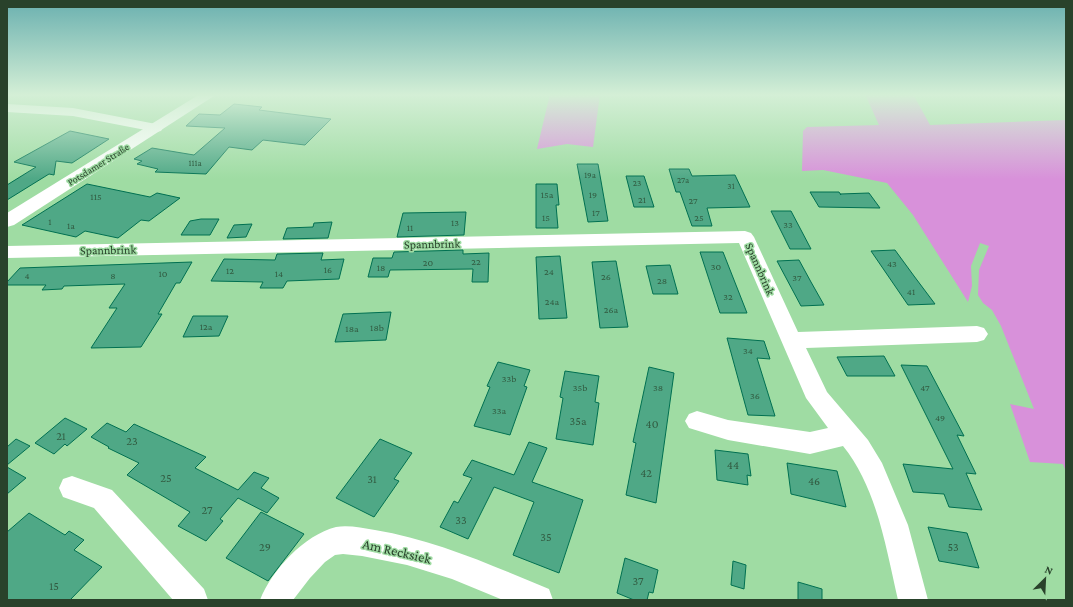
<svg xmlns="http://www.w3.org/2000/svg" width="1073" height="607" viewBox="0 0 1073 607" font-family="'Crimson Pro',serif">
<rect width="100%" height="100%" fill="#9fdca3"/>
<path fill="#d891da" d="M550,94H600L593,147L567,144L537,149Z
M865,94H913L930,125L1066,120V472L1063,464L1030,462L1010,404L1034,409L1001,326L992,310L983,303L978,295L979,270L989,246L980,243L971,266L972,286L968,302L913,215L887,183L823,170L802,171L803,131L807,127L879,125Z"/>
<path fill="#4fa886" stroke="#007051" d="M234,104L262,107L259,110L331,119L305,145L263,140L252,150L229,147L206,174L155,172L158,169L137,164L142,161L134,159L152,148L194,155L225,128L186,126L199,114L220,115Z
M70,131L109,139L72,163L56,161L54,175L49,174L7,200V185L36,167L14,162Z
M577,164H598L608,221L588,222Z
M669,169H689L692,176L735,175L750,207L707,208L712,226H692L680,192H676Z
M626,176H644L654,207H634Z
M87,184L150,197L157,193L180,198L149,221L141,220L118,238L85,231L76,237L22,225Z
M536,184H557L559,205H556L558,228H536Z
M810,192H839L841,195L840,194L869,193L880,208L819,207Z
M771,211H791L811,249H790Z
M466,212L464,235L397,237L403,213Z
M201,219H219L210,235H181L190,221Z
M332,222L328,238L283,239L287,228L313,227L314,223Z
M252,224L246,237L227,238L234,225Z
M463,250V254L489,253L488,282H472L473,269L390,270L388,277H368L373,258H392L394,252Z
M895,250L914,276L935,304L908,305L871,251Z
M700,252H723L747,313H720Z
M323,253L321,260L344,259L339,279L287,281L283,288H260L263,282L211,281L224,259L275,260L277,254Z
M560,256L567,318L539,319L536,257Z
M799,260L811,282L824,305L801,306L777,261Z
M616,261L628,327L600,328L592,262Z
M192,262L180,283H176L158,314H162L141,347L91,348L117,308H109L125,284L64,286L62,289L42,290L46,285H7V282L20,268Z
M670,265L678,294H653L646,266Z
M391,312L386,340L335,342L343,314Z
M193,316H228L219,336L183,337Z
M727,338L764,341L770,359L757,358L775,416L748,415Z
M884,356L895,376H847L837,357Z
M498,362L530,370L524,386L527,387L510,435L474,426L490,387L487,386Z
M901,365L927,366L964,436L957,435L976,474L966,473L982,510L949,507L944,494L913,492L903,464L953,469Z
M649,367L674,373L656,503L626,495L636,443L633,442Z
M565,371L599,376L595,402L599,403L593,445L556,439L563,398L560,397Z
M65,418L87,429L67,446L65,444L54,454L35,443Z
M107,423L126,432L134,424L206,457L195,468L238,490L254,472L269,478L261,488L279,498L267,513L238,498L220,519L223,521L206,541L178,526L190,512L127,475L139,463L108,448L109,447L91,437Z
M16,439L30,446L7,465V447Z
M380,439L412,453L394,479L399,481L374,517L336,498Z
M529,442L547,448L532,482L583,500L559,573L513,555L534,502L494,487L468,539L440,527L454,501L458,503L472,478L463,475L472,460L514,475Z
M715,450L748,454L751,476L747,475L748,485L717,480Z
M787,463L837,471L846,507L791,494Z
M7,467L26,478L7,494Z
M261,512L304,534L268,581L226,558Z
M29,513L65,535L69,531L84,540L74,550L102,567L70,600H7V532Z
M928,527L967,533L979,568L939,561Z
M625,558L658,570L653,593L649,592L647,600H634L617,593Z
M733,561L746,565L744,589L731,585Z
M798,582L822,589V600H798Z"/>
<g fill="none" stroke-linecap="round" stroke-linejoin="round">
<path fill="#fff" fill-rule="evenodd" d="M7,104L73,108L156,124L161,125L163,128L161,131L156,132L73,116L7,112Z
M745,231L751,233L754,237L798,332L977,326L984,328L988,334L984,340L977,342L806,348L827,392L868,440L882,463L908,525L928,600H898C886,548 877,488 843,446L810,454L728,440L689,428L685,421L689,414L697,411L728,420L810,432L828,428L806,398L739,243L7,258V246Z
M72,476L112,490L204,589L208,600H173L94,508L63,497L59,488L63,479Z
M336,527C349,525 362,528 375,530C436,540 493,566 549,589L553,600H503L452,579L407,565L362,556L343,554L335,555L325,562L310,578L293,600H260C272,570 304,535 336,527Z"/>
<path fill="#fff" fill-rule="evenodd" d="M200,94H217L14,225L7,227V213Z"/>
</g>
<linearGradient id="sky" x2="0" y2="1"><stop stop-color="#6ab0af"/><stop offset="0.53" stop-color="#d4efd6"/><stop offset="1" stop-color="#d4efd6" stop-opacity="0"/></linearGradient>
<rect width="1073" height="179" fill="url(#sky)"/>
<g text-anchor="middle" stroke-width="3" stroke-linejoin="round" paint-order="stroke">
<g font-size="9" fill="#325c42">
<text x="195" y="166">111a</text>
<text x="590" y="178">19a</text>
<text x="683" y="183">27a</text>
<text x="637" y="186">23</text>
<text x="731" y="189">31</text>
</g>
<g font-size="10" fill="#29422b" stroke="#9fdca3">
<text transform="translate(98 164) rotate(-32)" y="4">Potsdamer Straße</text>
</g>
<g font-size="10" fill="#325c42">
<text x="547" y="198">15a</text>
<text x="593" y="198">19</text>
<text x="96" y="200">115</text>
<text x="642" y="203">21</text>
<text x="693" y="204">27</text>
<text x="596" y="216">17</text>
<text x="546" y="221">15</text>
<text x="699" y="221">25</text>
<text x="50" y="225">1</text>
<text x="455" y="226">13</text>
<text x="788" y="228">33</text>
<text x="71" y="229">1a</text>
<text x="410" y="231">11</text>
<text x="476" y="265">22</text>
<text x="428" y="266">20</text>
<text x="892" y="267">43</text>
<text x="716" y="270">30</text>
<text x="381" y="271">18</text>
<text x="328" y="273">16</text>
<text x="230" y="274">12</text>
<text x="549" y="275">24</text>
<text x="163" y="277">10</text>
<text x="279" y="277">14</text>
<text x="27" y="279">4</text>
<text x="113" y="279">8</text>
<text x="606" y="280">26</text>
<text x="797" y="281">37</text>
<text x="662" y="284">28</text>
<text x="911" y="295">41</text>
<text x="728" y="300">32</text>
<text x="552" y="305">24a</text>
<text x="611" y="313">26a</text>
<text x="206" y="330">12a</text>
<text x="377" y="331">18b</text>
<text x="352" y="332">18a</text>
<text x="748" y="354">34</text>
<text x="509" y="382">33b</text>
<text x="580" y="391">35b</text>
<text x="658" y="391">38</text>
<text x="925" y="391">47</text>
<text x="755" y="399">36</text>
<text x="499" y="414">33a</text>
<text x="940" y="421">49</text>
</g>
<g font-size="12" fill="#29422b" stroke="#9fdca3">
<text transform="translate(432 244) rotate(-1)" y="4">Spannbrink</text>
<text transform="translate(108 250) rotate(-1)" y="4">Spannbrink</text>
<text transform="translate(760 269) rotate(66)" y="4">Spannbrink</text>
</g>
<g font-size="12" fill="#325c42">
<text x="578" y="425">35a</text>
<text x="652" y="428">40</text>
<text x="61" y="440">21</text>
<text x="132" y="445">23</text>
<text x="733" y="469">44</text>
<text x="646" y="477">42</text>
<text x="166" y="482">25</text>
<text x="372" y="483">31</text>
<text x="814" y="485">46</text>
<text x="207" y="514">27</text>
<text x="461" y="524">33</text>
<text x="546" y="541">35</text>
<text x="265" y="551">29</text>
<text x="953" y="551">53</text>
<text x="638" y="585">37</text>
<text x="54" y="590">15</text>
</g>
<g font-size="14" fill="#29422b" stroke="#9fdca3">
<text transform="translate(397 551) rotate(13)" y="5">Am Recksiek</text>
</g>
</g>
<rect width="1073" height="607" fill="none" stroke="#29422b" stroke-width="16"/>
<g transform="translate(1045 579) rotate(24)" stroke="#9fdca3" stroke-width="3" paint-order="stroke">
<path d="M0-3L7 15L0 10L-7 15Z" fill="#29422b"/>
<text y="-6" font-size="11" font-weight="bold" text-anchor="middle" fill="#29422b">N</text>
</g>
</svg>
